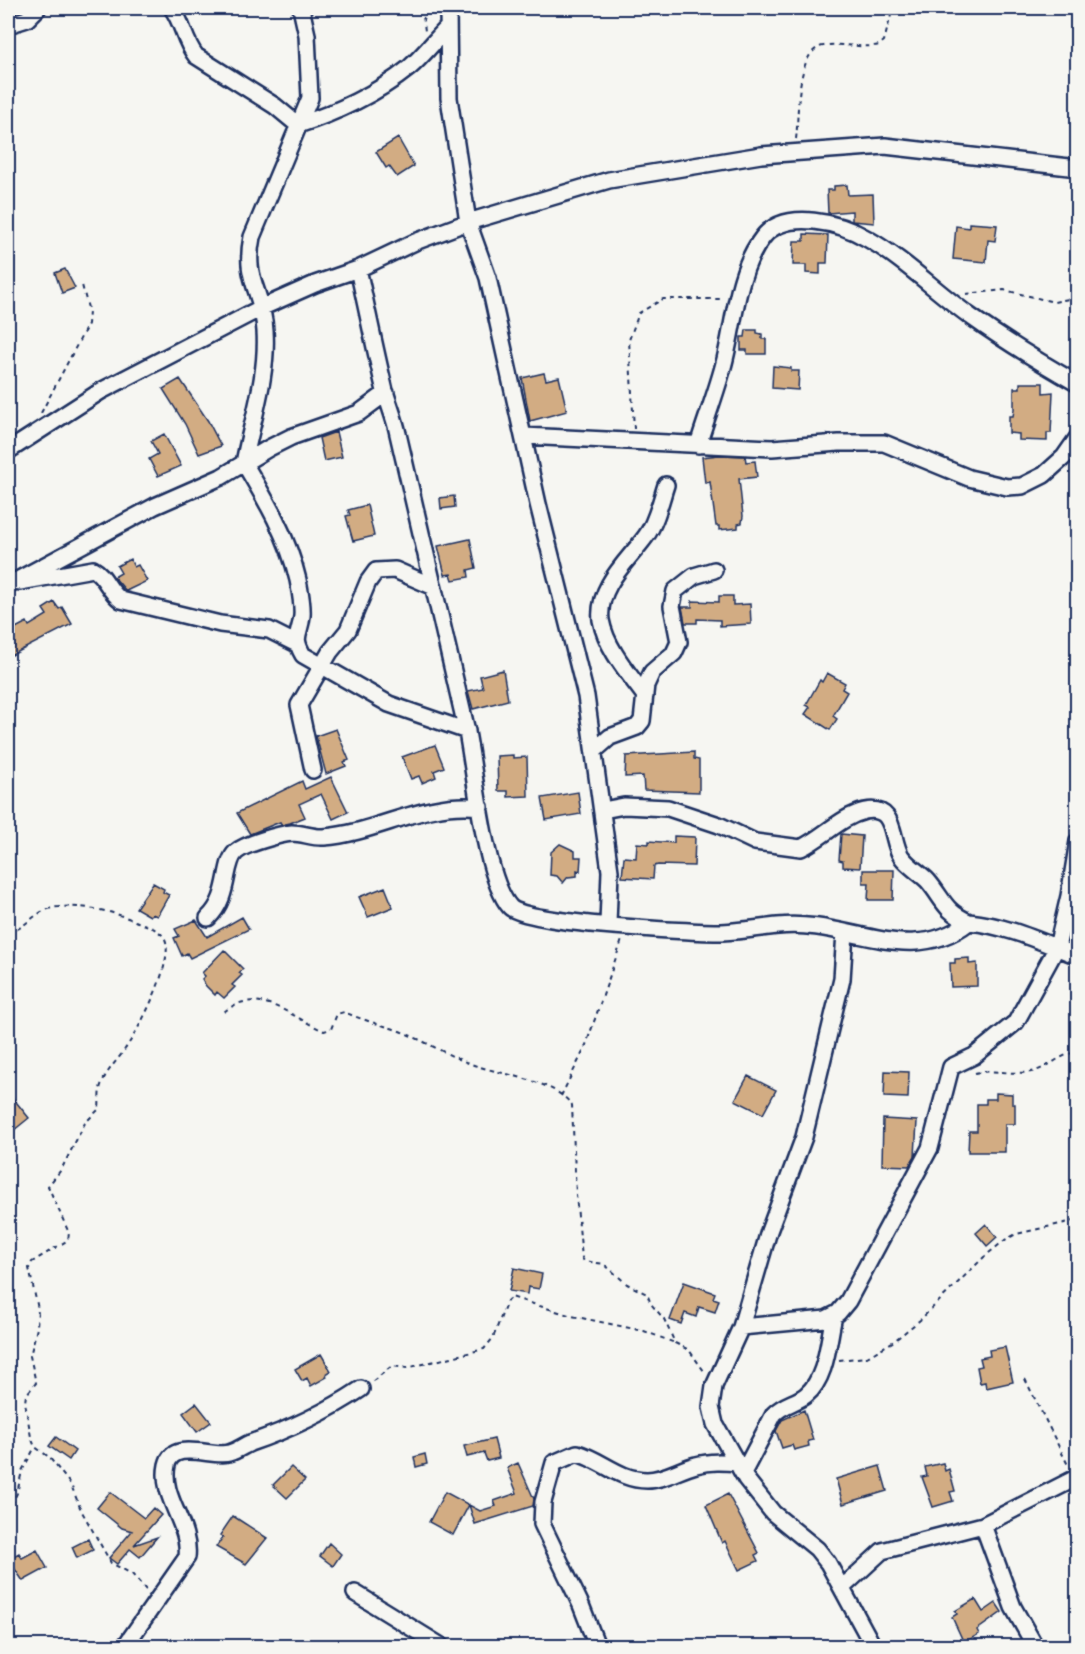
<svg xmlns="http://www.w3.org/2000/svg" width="1085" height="1654" viewBox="0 0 1085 1654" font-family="Sriracha,sans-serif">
<rect width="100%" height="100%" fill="#f6f6f2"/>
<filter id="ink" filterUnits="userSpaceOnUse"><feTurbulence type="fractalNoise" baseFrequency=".0167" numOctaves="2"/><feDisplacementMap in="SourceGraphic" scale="12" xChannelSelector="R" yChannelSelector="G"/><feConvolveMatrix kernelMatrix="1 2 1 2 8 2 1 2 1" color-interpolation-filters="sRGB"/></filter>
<g filter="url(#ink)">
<path fill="#d2ac83" stroke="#1b2f5e" stroke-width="1.5" d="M398,138L414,166L397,177L389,166L386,168L376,152Z
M847,185L848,195L873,194L874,223L852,221V211L828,213L827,190H834V186Z
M969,223L997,225L995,241L988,240L986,262L953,259L956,226L969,228Z
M804,234L828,235L827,263H820V274L806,273V265H793L794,241H804Z
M65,269L75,288L62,293L55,273Z
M746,330H757V333L762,334V339H766V354H747V350H741V337H745Z
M773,366L791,368V371H799L798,390L772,388Z
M544,373L546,380L559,377L567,411L530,421L522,378Z
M180,379L208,421L221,446L199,454L185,424L163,389Z
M1020,383H1043V393L1053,392L1051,433H1047V441L1019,440V434L1009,433V416H1013L1014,410V388H1020Z
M336,432L342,457L324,461L319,438Z
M164,434L181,466L158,476L149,459L158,454L151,441Z
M719,455L745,456L746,462L755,461L757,477L739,479L743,516L742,523L738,524V528L719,530V526H716L710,482L705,483L702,457Z
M454,496L455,507L441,509L440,498Z
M367,505L374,536L353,541L346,516L350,515L348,510Z
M470,539L476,568L468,570L469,577L453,580L451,574L445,575L438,546Z
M130,559L134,567L138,565L147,581L126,591L114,577L121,573L117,566Z
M719,596H733V605L750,604L751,624L720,626V620L697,619V623H685L682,607H692V601L719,602Z
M54,602L59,609L62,607L72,624L8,657V632L27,622L29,626L47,615L43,609Z
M503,670L508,700L473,709L468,691L483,688L480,676Z
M827,673L845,683L842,689L847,692L833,716L837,719L830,730L805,714L810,707L806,705L820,680L822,682Z
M336,729L349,760L344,762L346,766L326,774L316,736Z
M435,745L444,767L434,771L436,777L422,783L419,776L411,779L402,757Z
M694,752V759L699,760V792L644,790L643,776L625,777L626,756Z
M513,755V758L527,757L528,796L508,797V791H498L497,756Z
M331,777L348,812L333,819L321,794L299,804L305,817L290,823L282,825L280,822L250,834L237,813L302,781L305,789Z
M578,792L581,814L546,820L542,798Z
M841,834L862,836L860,868L843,867V861L839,860Z
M674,836L695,837L694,866L658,865L654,866L653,879L622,877L624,857L636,858L637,843L649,844V841L674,843Z
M560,844L575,851V857H581L580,871L577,870V876L568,877L563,883L557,876L550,875L551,852Z
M863,870H894L893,900H868L869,883H863Z
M153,883L164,889L163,892L169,895L157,916L152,914L150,916L136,908Z
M385,887L393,907L368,917L359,897Z
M242,917L249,929L190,958L187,953L182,956L174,938L179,936L175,929L196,920L207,937Z
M224,950L243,969L239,973L242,975L232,985L235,987L224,998L217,992L215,995L206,986L202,979L205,976L202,973Z
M969,958V964L977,963V986L951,987L950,963H955V959Z
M885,1071L909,1072L908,1098L884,1097Z
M748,1076L776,1090L763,1114L735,1100Z
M8,1092L29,1118L8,1135Z
M996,1093L1012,1094V1104H1015V1124H1005V1152H968L969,1131H977V1104H986V1099H996Z
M883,1119L917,1121L915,1156L909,1166L882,1165Z
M986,1224L997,1237L987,1246L976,1233Z
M514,1268L542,1274L539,1289L528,1287L527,1294L509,1291Z
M684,1282L715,1293L713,1298L719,1300L715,1312L699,1307L696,1317L685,1313L681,1324L670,1320Z
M1005,1347L1013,1382L986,1388L985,1382L980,1383L977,1367L982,1366L980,1358L990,1356L989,1350Z
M321,1354L331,1371L326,1374L327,1377L311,1386L307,1378L302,1381L295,1369Z
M196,1403L211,1422L197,1432L183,1413Z
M804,1410L813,1440L808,1441L809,1446L794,1450L792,1445L782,1448L776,1431L782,1420Z
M56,1437L75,1451L69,1460L49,1446Z
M494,1439L499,1458L487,1461L484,1453L467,1457L464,1446Z
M425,1454L427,1464L416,1467L414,1457Z
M518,1463L534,1499L533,1506L475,1524L469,1505L453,1535L429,1522L445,1492L480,1511L496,1506L494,1501L517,1493L507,1468Z
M943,1463L945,1471L949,1469L955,1491L950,1492L953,1501L933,1507L922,1477L927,1476L925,1467Z
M880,1466L887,1491L843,1504L836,1479Z
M291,1467L305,1480L287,1498L273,1485Z
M110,1492L144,1518L153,1508L161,1515L134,1545L157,1537L140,1557L130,1549L117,1564L109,1558L132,1531L122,1528L97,1508Z
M728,1494L759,1553L755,1555L758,1561L739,1570L725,1541L722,1543L706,1505Z
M233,1516L267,1538L246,1564L216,1547L223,1537L220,1535Z
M88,1539L93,1550L77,1558L72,1547Z
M329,1543L341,1554L333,1566L320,1556Z
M37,1550L47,1568L23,1581L8,1559L19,1553L22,1558Z
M975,1599L983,1612L996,1603L1002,1612L977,1630L979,1634L964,1643L952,1617L957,1614L955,1611Z"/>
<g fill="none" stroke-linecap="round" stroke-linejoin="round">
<defs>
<path id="minor" d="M172,8C183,23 184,41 196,56L275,106L298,125C336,113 378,93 409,68C423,56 435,40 448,27
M301,8L307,35L310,98L252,237C243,281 263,290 265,331C268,376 252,420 244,463C266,500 288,537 298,580C300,591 303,604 302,616C300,635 292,636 303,655L389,704L467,731
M448,8L449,98L468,222L488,278L538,504L586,696L610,871L608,924
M8,25L27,19L38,8
M358,269C367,309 375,350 385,391C389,405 395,419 398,434C421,532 443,629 466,727C475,769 484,878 510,907C525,924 692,932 722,932C741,931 760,928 778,926C845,918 909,969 969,922C1009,926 1041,942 1078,956
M524,436L772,448L839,443H884L969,478L1007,487L1022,486L1044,475L1064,457L1078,437
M698,445C706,419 716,393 723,367C735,325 735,273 763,237C786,208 841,223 868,239C905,260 935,291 970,316C1005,341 1041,363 1078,384
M8,451L101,391L263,307L315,284L358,269L415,242L468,222L609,180L761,155L885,146L1078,168
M20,582L93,569C106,576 108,591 121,600L220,624L269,630L297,644
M8,585L155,506L221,477L269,448L291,437L359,413L386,393
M645,696C629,674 606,648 601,620C597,586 629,560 646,536C656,523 661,500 666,485
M594,751L610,737L637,727L642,721L646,685L652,672L674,653L679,642L672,606L675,591L694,576L714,570
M313,770L299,705L330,652L348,630L368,582L376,571L395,570L432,586
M603,810L624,806L668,808L719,825L755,842L801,848C824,837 840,817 865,811C897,805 890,839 901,856C908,866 919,872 928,881C944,900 944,911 969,922
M208,918C231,896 223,864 236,852C245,844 280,834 292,833C303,833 313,838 324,837C378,833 424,800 480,807
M845,932L842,979L804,1137L769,1231L741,1327L714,1386L711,1407L715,1424L746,1479L773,1513L817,1549L828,1563L873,1646
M741,1327L826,1319L838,1313L848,1301L930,1148L951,1067L974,1056L1016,1022L1057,947L1069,896L1078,841
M743,1473L774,1414C783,1404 796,1403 806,1395C827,1378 828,1341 834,1316
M983,1525L1013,1607L1035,1646
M843,1587L882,1551L983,1525L1078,1477
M355,1593L441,1646
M125,1646L187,1557C191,1525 160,1497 167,1465C173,1439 213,1458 229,1453C237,1451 243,1446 250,1443C291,1429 325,1413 361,1389
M597,1646L581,1605L542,1524L543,1502L554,1463L577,1453C602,1460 619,1480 647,1480C664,1480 680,1469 696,1465C710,1461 724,1462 738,1463"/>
</defs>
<use href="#minor" stroke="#1b2f5e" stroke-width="20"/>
<path stroke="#1b2f5e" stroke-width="2" stroke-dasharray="4.5 4.5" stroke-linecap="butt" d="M422,8L425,31
M796,139C799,117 795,51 823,46C841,42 861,49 879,45L884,41L893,8
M966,294L1004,290L1054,302L1078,297
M41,413L88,324L89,312L82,285
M634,429L629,340L639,313L663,299H722
M8,931C25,932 34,908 59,907C84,905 112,911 135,921C145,925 160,929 165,939C175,961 139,1030 125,1049C118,1060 107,1070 102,1083C98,1091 100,1101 99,1109L85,1123L61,1170L48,1186L69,1233L68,1240L32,1262L29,1268L38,1309L37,1328L30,1356L36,1383L26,1395L25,1402L31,1437L35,1447L49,1457L71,1485L81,1510L111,1563L132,1574L146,1590
M224,1012C257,984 293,1018 324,1031L331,1029L337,1014L344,1012C360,1019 375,1023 391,1028C419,1037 444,1054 471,1064C501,1075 552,1079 572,1105L576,1195L582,1258L584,1261L604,1264L627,1284L647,1294L651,1304L664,1319L675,1343L689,1350L704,1371
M975,1073C993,1069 1012,1075 1031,1072C1048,1069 1059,1054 1078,1052
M561,1096L585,1048L622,940
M839,1360L867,1357L894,1341L920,1320L984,1257L1005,1240L1016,1234L1078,1220
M1025,1379L1069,1467
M373,1381L392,1366L407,1368L484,1349L493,1338L507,1301L511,1297L572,1316L644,1331L675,1343
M8,1513L17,1493L22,1471L35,1447"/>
<use href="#minor" stroke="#f6f6f2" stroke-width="15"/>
</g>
</g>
<rect width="1085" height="1654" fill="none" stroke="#f6f6f2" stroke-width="30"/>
<rect x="15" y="15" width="1055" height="1624" fill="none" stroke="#1b2f5e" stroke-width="2" filter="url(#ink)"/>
</svg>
